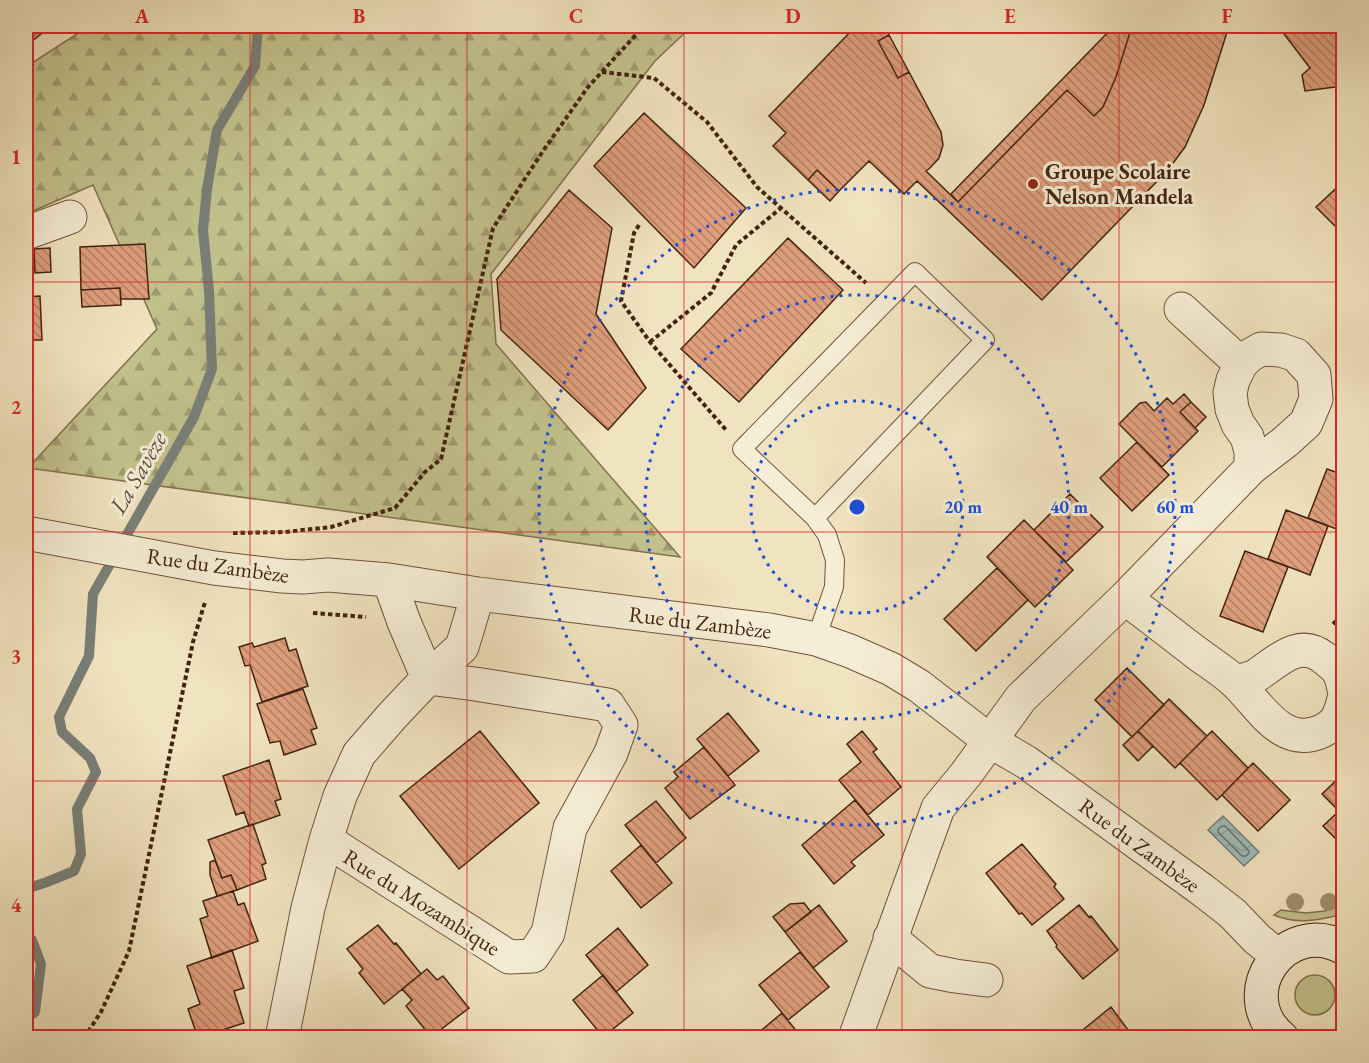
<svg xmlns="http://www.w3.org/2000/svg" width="1369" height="1063" viewBox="0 0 1369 1063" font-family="'EB Garamond',serif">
<defs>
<pattern id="forest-firs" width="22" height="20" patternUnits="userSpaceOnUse" patternTransform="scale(1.5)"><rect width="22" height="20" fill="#c2c18c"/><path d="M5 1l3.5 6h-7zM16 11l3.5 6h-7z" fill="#9f9c71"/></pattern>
<pattern id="water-waves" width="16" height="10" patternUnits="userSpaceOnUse" patternTransform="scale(1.5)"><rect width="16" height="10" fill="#9dbcbb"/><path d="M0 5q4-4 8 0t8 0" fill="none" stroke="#88a1a0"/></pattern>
<pattern id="building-back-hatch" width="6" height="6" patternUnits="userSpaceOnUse" patternTransform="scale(1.5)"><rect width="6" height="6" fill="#df9f7d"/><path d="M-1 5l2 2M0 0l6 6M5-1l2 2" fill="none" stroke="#b68165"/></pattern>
</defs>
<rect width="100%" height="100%" fill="#f0e3bf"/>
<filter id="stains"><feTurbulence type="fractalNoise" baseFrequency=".00333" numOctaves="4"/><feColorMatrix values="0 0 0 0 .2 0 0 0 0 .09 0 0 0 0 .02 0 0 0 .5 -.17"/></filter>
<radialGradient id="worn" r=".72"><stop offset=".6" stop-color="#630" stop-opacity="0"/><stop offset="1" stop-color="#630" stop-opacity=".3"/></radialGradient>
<path fill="#c2c18c" stroke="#82724e" stroke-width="1.5" d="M1343,905V914C1320,920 1297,925 1274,915L1281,910L1306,913L1325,911Z
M1295 995a20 20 0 1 1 40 0a20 20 0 1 1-40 0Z"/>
<path fill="url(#forest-firs)" stroke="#82724e" stroke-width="1.5" d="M89,26H692L655,61L491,274L496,344L680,557L28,468L157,329L93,185L26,214V67Z"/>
<path fill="url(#water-waves)" stroke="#797f77" stroke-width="1.5" d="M1223,816L1259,852L1244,866L1208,830Z"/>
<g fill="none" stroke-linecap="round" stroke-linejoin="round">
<path stroke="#707066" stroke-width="1.5" d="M1222,826H1225L1248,850L1249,853L1246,856H1242L1218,832V829Z"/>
<path stroke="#797f77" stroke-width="10" d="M26,889L47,882L74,871L81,854L77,809L96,772L90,758L62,732L59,717L89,656L93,594L194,417L212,369L209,291L203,230L207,189L217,130L255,66L258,26
M26,941L32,940L41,964L35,1012L26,1018"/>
</g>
<path fill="url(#building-back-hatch)" stroke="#432310" stroke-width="1.5" d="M26,26H51L26,46Z
M856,26H884L889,35L878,41L898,78L909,72L941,132L943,145L939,158L930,168L926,171L958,202L1067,90L1094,116L1103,107L1116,77L1132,26H1229L1204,105L1185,147L1168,170L1042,300L917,181L904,194L869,161L839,191L817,170L808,180L773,146L786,133L769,116Z
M1114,26H1132L1116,77L1103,107L1094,116L1067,90L958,202L951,194Z
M1278,26H1344V83L1335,87L1305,91L1302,75L1310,68Z
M889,35L909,72L898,78L878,41Z
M644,113L746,208L694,268L594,166Z
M817,170L839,191L830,201L808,180Z
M1344,181V235L1316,207Z
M569,190L612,228L596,314L646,388L608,430L501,330L497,279Z
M788,238L843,290L739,402L681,349Z
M145,244L149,299H121L120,288L81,290L80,247Z
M50,248L51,272L35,273L34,249Z
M120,288L121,305L82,307L81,290Z
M40,296L42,340H26V297Z
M1184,394L1191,402L1180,412L1198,431L1162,467L1119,424L1140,403L1146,402L1154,411L1167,398L1173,404Z
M1191,402L1206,417L1195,428L1180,412Z
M1137,442L1169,475L1132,511L1100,478Z
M1327,469L1344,475V532L1308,518Z
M1070,494L1103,527L1066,562L1034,530Z
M1286,510L1328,526L1310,575L1268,559Z
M1024,520L1073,570L1035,607L987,557Z
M1245,551L1288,567L1263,632L1220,616Z
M997,568L1028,600L976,651L944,619Z
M285,638L289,651L296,649L308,686L262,702L250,665L245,666L239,647L252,643L254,647Z
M1127,668L1164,705L1132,737L1095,700Z
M303,689L317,728L311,730L316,744L284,755L280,741L270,743L257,704Z
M1169,699L1207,736L1175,768L1138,731Z
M728,713L759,751L728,776L697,739Z
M480,731L539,803L459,869L400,796Z
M862,731L877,749L873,752L901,787L868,815L839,780L861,762L847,744Z
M1138,731L1153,746L1138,761L1123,745Z
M1212,731L1248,768L1217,800L1180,763Z
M704,747L735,785L690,819L665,788L678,777L674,772Z
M269,760L281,799L275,801L280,815L249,826L244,812L236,815L223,776Z
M1253,763L1290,800L1258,831L1222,795Z
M1344,773V836L1338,841L1323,826L1339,811L1322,794Z
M855,800L884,835L851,862L855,866L834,884L802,845Z
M656,801L686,838L656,863L625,825Z
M253,824L266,863L262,865L266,879L237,890L231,875L222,878L208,840Z
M1022,844L1056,884L1054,887L1064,899L1032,925L1022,913L1019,914L986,873Z
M641,845L672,883L641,908L611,871Z
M215,860L222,878L231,875L237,890L217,896L210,875V862Z
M233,891L238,905L244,903L258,941L212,958L200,919L208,916L203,901Z
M804,903L811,912L785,932L773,917L790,904Z
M819,905L847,941L813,968L785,932Z
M1079,905L1089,917L1091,916L1118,950L1083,979L1056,947L1057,945L1047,931Z
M378,925L394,944L396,943L421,974L384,1004L359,973L363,969L347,949Z
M618,928L648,965L616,992L586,955Z
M232,950L244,988L234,991L244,1023L198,1038L188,1009L200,1004L187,966Z
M800,952L829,987L788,1020L759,985Z
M427,969L437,980L443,976L469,1008L431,1037L406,1006L412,1000L402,989Z
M603,975L633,1013L603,1037L573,1000Z
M1111,1007L1134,1038H1073Z
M782,1013L802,1038H752Z"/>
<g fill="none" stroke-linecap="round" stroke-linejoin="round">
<defs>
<path id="lane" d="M815,518L985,340L915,272L742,449L815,518L827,535L835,560L834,587L816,639"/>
<path id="street" d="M26,233L70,217
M1181,309L1241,364
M26,533L214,568L282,576L303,577L328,575L389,580L478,594L769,630L816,639L850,651L891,669L919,686L990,741L1026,762L1201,889L1232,913L1257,939L1278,956
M389,580L404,622L428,678
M1125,598C1149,616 1173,635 1198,654C1210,663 1223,671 1234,681C1259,703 1281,750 1322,731C1337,724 1340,715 1344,699
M1235,682C1242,680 1251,679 1257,675C1278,661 1299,638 1324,658C1329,662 1338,669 1340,675C1342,679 1343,685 1344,689
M326,840L509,957L533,956L548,933L570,828L611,753L621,725L608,705L475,684L428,678
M890,938L930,971L955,976L986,980
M282,1038L308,908L326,840L340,796L359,754L393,715L428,678L462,647L478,594
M855,1038L938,808L966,774L1021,698L1125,598L1251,468L1285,442L1306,423L1316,399L1314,375L1296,355L1281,350L1261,349L1249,356L1241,364L1233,380L1230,393L1232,409L1238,424L1247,437L1251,451V468"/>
<path id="secondary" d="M1282,1038C1230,995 1285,915 1344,948"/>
</defs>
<use href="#lane" stroke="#6e533c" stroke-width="20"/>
<use href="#street" stroke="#6e533c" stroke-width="35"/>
<use href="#secondary" stroke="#432310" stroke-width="35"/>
<path stroke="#432310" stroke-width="4" stroke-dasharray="4.5 3" stroke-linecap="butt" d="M602,72L654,78L707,122L757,187L866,283
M639,225L634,233L621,301L650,342L726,430
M650,342L711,293L736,245L781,208
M233,533L285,532L331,527L395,508L425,472L441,459L493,228L543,151L588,87L644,26
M313,613L366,617
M1333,624L1344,614
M84,1038L101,1012L129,951L193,642L205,602"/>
<use href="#lane" stroke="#f5edd5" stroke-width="18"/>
<use href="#street" stroke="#f5edd5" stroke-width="33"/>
<use href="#secondary" stroke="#f5edd5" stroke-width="33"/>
</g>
<g fill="#a28f70">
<circle cx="1295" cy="902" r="9"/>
<circle cx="1329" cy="902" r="9"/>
</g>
<path fill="none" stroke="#d62828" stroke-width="1.5" stroke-opacity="0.55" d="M250,26V1038M467,26V1038M684,26V1038M902,26V1038M1119,26V1038M26,282H1344M26,532H1344M26,781H1344"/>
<g fill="none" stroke="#1d4ed8" stroke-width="3" stroke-dasharray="3 6">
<circle cx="857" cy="507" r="106"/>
<circle cx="857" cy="507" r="212"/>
<circle cx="857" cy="507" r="318"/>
</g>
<circle fill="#8f2418" stroke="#f5edd5" stroke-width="2" cx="1033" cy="184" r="6"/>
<g text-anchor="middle" stroke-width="6" stroke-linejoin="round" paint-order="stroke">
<g font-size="22" font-weight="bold" fill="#432310" stroke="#f5edd5" text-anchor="start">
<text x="1045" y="179">Groupe Scolaire<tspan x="1045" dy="25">Nelson Mandela</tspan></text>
</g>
<g font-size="22" fill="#432310" stroke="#f5edd5">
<text transform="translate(218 565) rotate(8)" y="8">Rue du Zambèze</text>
<text transform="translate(700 622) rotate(7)" y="8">Rue du Zambèze</text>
<text transform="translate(1140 845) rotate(36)" y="8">Rue du Zambèze</text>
<text transform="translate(422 902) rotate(32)" y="8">Rue du Mozambique</text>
</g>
<g font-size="24" font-style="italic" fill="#5e5143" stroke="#f5edd5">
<text transform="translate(138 473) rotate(-60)" y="8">La Savèze</text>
</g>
</g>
<circle cx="857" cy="507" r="9" fill="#1d4ed8" stroke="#f5edd5" stroke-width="3"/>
<g font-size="18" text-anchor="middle" font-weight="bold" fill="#1d4ed8" stroke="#f5edd5" stroke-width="6" stroke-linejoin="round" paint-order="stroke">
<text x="963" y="513">20 m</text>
<text x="1069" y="513">40 m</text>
<text x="1175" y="513">60 m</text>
</g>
<rect width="1369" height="1063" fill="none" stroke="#f0e3bf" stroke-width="66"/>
<rect x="33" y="33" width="1303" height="997" fill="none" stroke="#d62828" stroke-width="2"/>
<g font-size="20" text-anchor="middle" font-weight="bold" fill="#d62828">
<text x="142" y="23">A</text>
<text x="359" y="23">B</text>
<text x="576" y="23">C</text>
<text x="793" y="23">D</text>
<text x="1010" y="23">E</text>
<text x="1227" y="23">F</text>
<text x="16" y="164">1</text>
<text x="16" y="414">2</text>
<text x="16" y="663">3</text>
<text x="16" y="912">4</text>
</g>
<rect width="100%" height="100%" filter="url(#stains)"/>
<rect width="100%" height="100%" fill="url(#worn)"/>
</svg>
